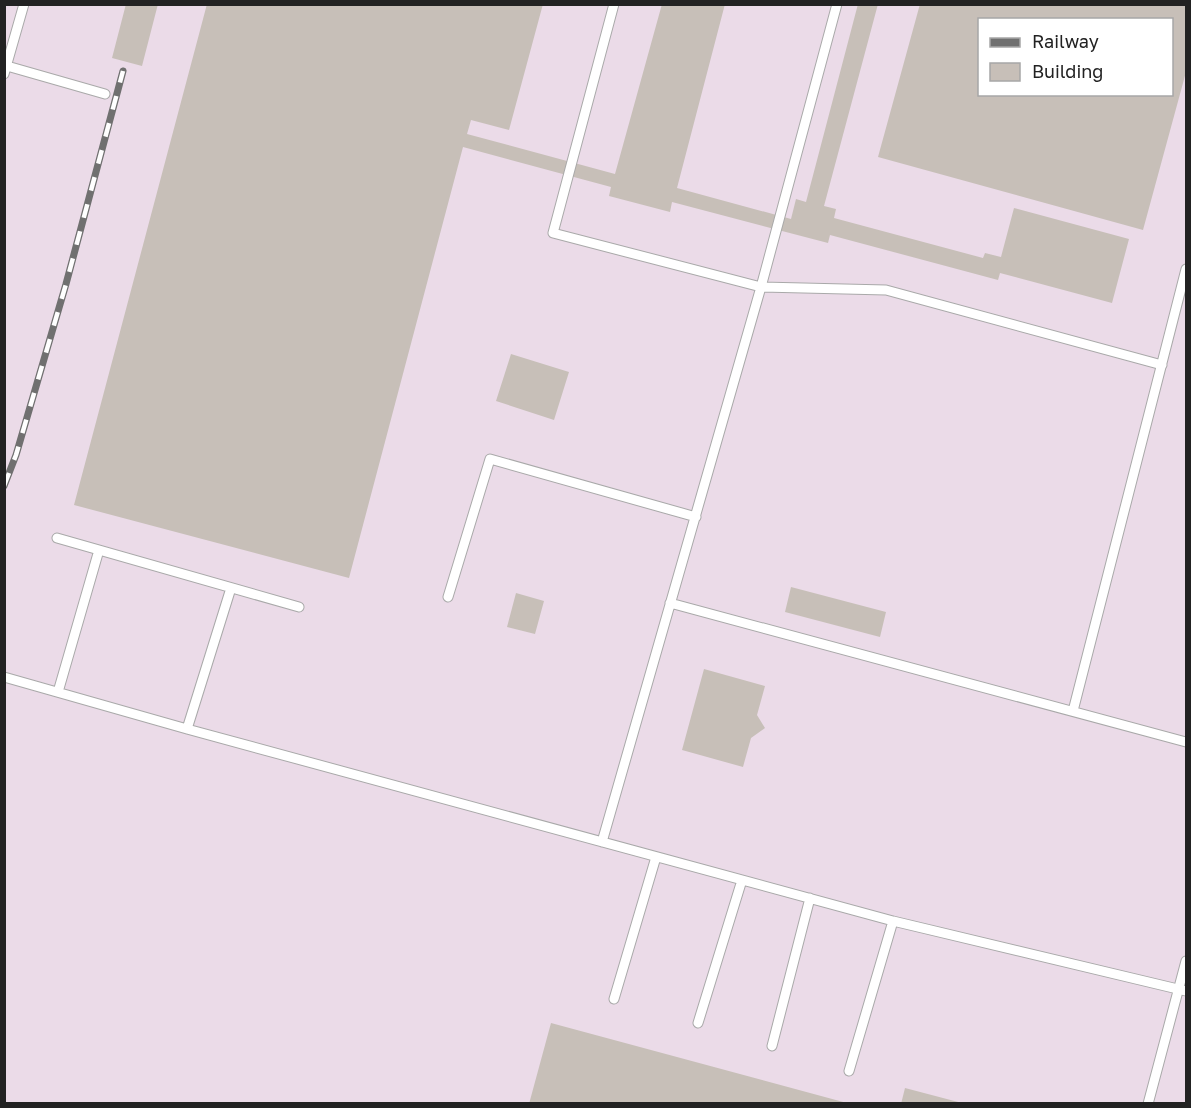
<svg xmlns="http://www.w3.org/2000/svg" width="1191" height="1108" viewBox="0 0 1191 1108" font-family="'Golos Text',sans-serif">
<rect width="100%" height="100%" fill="#f2efe9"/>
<path fill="#ebdbe8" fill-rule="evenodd" d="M5,5H1186V1103H5ZM980,20H1172V94H980Z"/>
<path fill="#c7bfb8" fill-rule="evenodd" d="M126,4H158L142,66L112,58Z
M207,4H543L509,130L471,120L467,134L615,174L662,4H725L677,188L791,219L796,199L806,202L858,4H878L824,206L836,209L834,218L983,258L985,253L1001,257L1014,208L1129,239L1112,303L1000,273L998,280L830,235L828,243L672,202L670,212L609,196L611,187L463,147L349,578L74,505Z
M920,4H1186V72L1143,230L878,157ZM980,20H1172V94H980Z
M511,354L569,372L554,420L496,401Z
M791,587L886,612L880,637L785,612Z
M516,593L544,601L535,634L507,627Z
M704,669L765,686L757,715L765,728L751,738L743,767L682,750Z
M551,1023L847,1103V1104H529Z
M905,1088L962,1103L961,1104H901Z"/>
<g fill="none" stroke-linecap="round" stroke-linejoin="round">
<defs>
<path id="service" d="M614,4L553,233L761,287L886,290L1162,365
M7,66L105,94
M4,74L24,4
M57,538L299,607
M448,597L490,459L696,517
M670,603L1186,742
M4,677L187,729L893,921L1186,991
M58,692L99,550
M1073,711L1186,269
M187,729L231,588
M602,842L761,287L837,4
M614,999L656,857
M698,1023L742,880
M772,1046L810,898
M849,1071L893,921
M1148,1104L1186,961"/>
</defs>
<use href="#service" stroke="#a9a9a9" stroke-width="11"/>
<use href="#service" stroke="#fff" stroke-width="9"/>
<defs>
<path id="rail" d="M4,486L16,455L66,284L123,71"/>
</defs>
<use href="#rail" stroke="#707070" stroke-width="7"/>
<use href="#rail" stroke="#fff" stroke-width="4.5" stroke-dasharray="14" stroke-linecap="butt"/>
</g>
<rect width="1191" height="1108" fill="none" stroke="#222222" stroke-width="12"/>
<rect x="978" y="18" width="195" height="78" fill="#ffffff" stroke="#a7a7a7" stroke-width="1.5"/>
<rect x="990" y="38" width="30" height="9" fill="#707070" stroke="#a7a7a7" stroke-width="1.5"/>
<text x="1032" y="48" font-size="18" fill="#222222">Railway</text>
<rect x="990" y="63" width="30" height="18" fill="#c7bfb8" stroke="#a7a7a7" stroke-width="1.5"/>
<text x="1032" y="78" font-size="18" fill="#222222">Building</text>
</svg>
